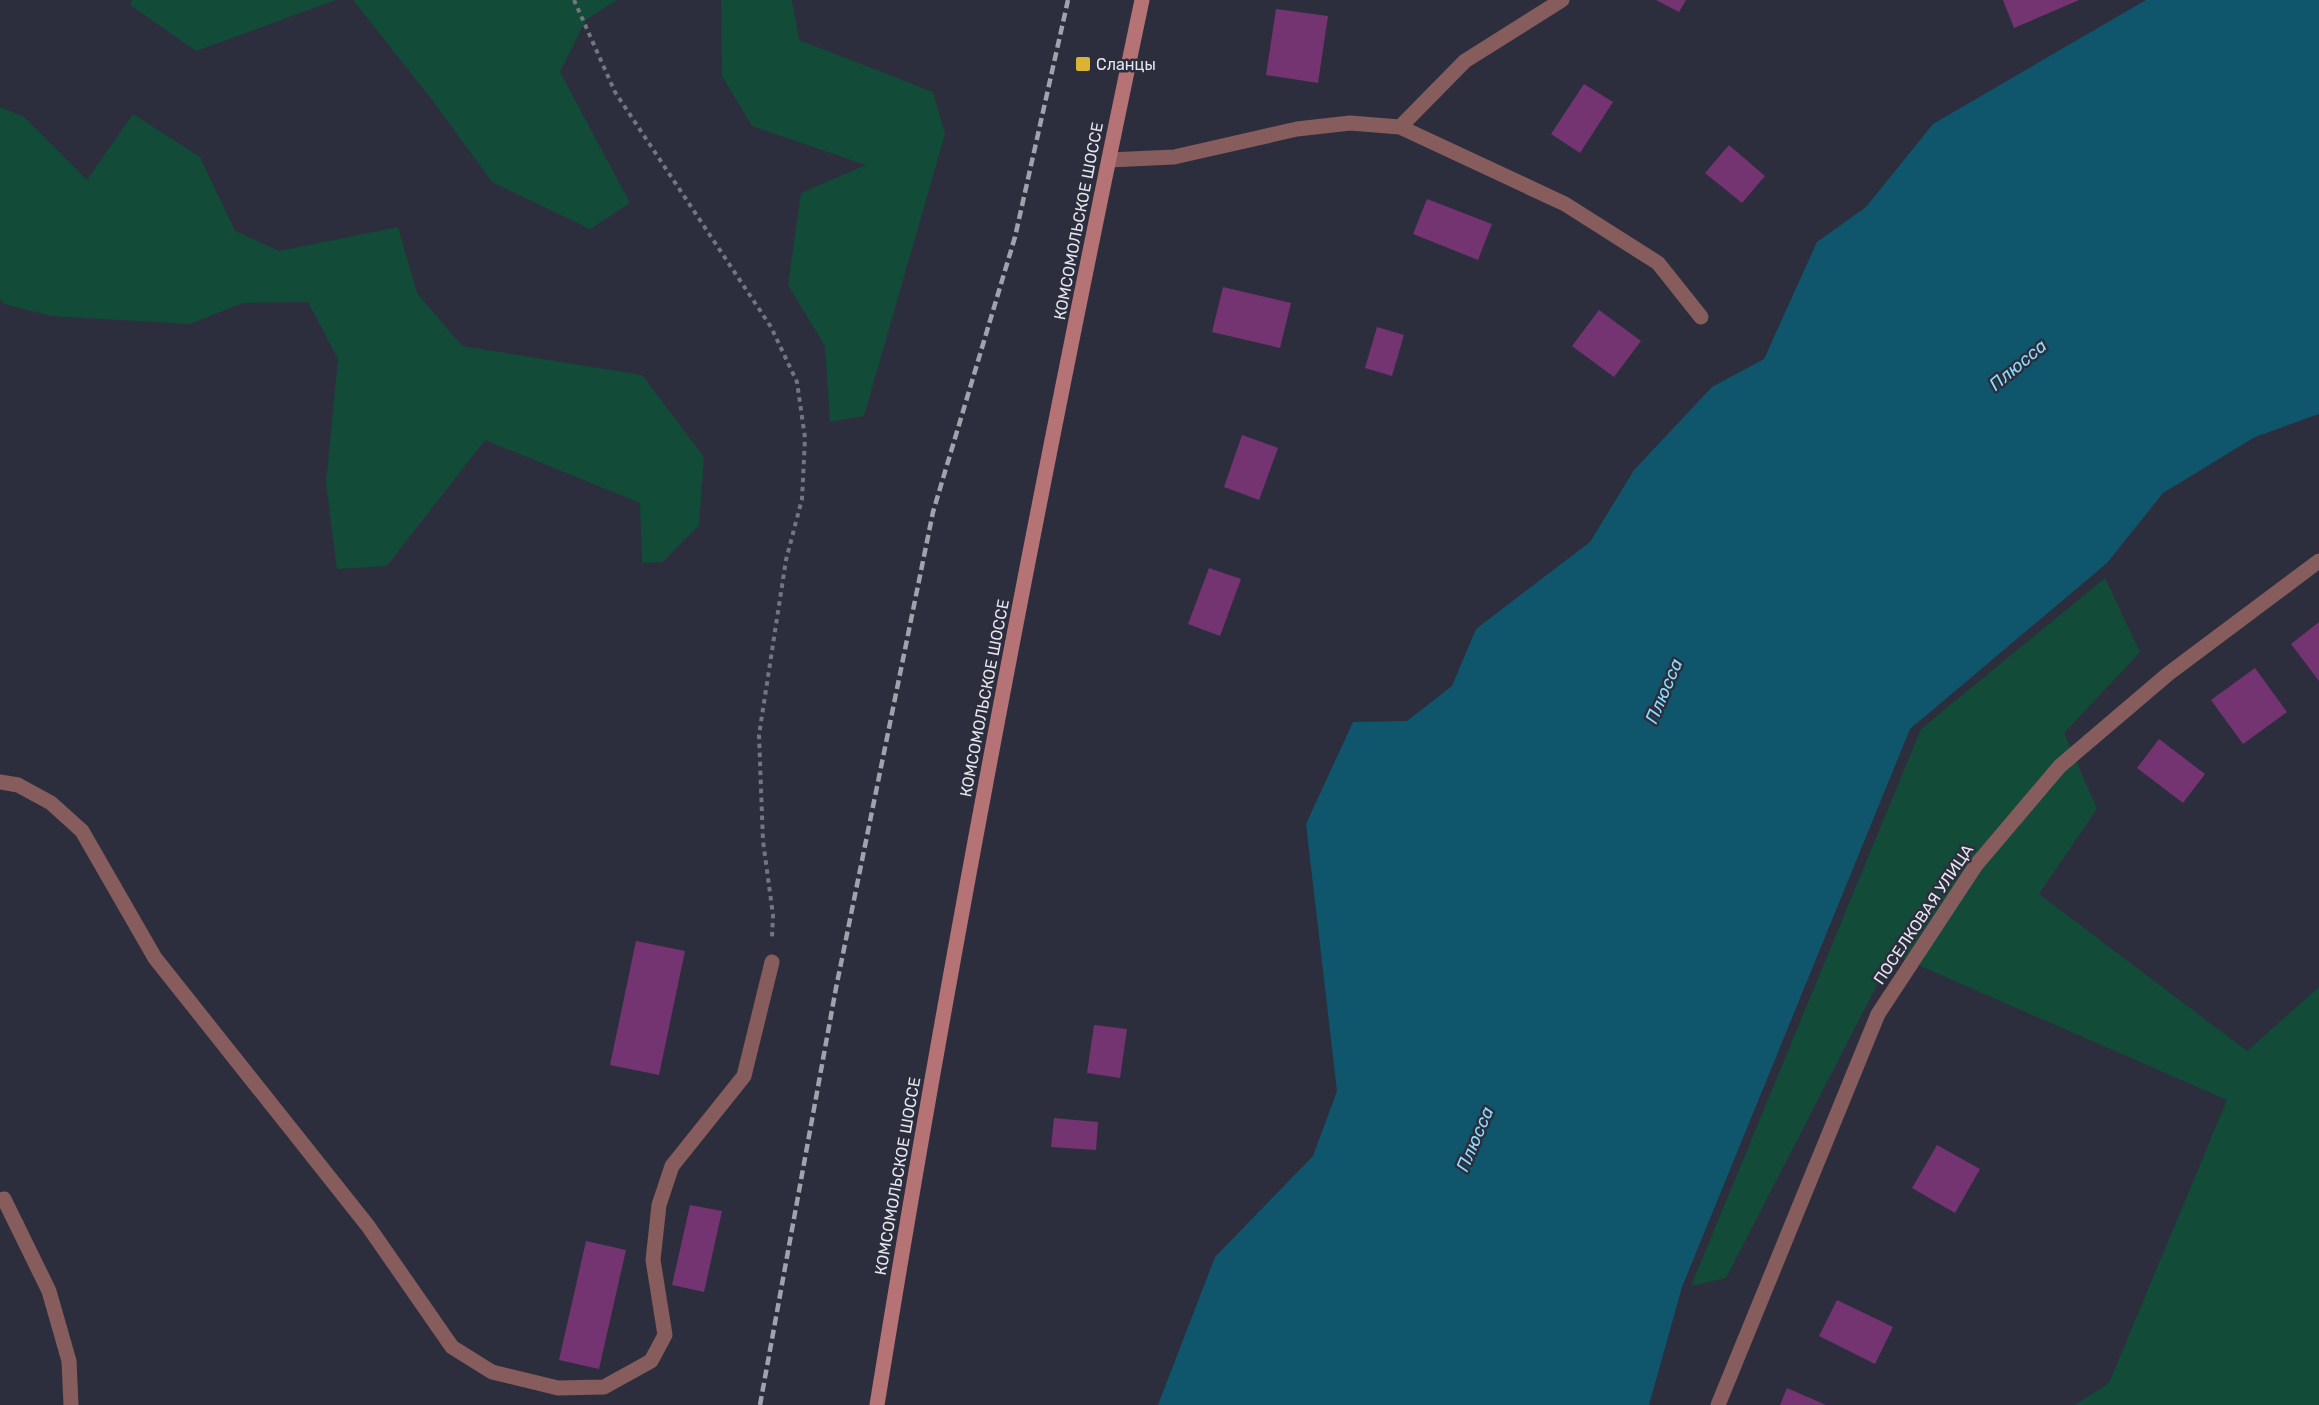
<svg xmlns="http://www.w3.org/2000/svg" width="2319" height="1405" viewBox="0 0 2319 1405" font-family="Rubik,sans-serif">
<rect width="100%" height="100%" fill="#2d2e3d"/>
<path fill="#124b37" d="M132,0H336L196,51L130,5Z
M353,0H617L586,20L560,72L630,203L590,229L492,182L433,101Z
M721,0H792L799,40L933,92L945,134L864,416L830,422L825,346L788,285L801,193L866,165L752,126L722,76Z
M0,107L24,117L87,180L133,114L200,157L235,231L279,251L398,227L417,293L462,346L642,375L704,457L699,525L663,562L642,563L640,503L485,440L387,566L337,569L326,483L338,359L308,302L243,303L190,324L51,316L4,304L0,299Z
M2105,578L2140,652L2064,733L2097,809L2039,894L2247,1051L2319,987V1405H2075L2109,1383L2227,1100L1893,954L1726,1278L1691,1286L1921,729Z"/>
<path fill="#0f556c" d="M2146,0H2319V414L2255,437L2163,493L2107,563L1910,729L1682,1287L1649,1405H1158L1215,1257L1313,1156L1337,1091L1306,824L1353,722L1407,721L1452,686L1476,629L1590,542L1634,470L1712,387L1764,359L1817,242L1866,207L1933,124Z"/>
<path fill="#743371" d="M1656,0H1686L1679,12Z
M2003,0H2079L2014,28Z
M1276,9L1328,16L1318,83L1266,75Z
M1584,84L1613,102L1580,153L1551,134Z
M1729,145L1765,176L1742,203L1705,173Z
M1427,199L1492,224L1478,260L1413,234Z
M1223,287L1291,303L1280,348L1212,332Z
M1599,310L1641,341L1614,377L1572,346Z
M1377,327L1404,335L1392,376L1365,368Z
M1242,435L1278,448L1259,500L1224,487Z
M1209,568L1241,579L1220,636L1188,624Z
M2319,622V681L2291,644Z
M2255,668L2287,712L2243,744L2211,700Z
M2159,739L2205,774L2183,803L2137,768Z
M636,941L685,951L659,1075L610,1065Z
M1094,1025L1127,1029L1120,1078L1087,1073Z
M1054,1118L1098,1122L1096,1150L1051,1147Z
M1937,1145L1980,1169L1955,1213L1912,1188Z
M690,1205L722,1211L704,1292L672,1285Z
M586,1241L626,1250L599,1369L559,1360Z
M1837,1300L1893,1327L1875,1364L1819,1336Z
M1787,1388L1826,1405H1780Z"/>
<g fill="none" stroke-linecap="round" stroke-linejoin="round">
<path stroke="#747582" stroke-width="4" stroke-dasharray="4.5 4.5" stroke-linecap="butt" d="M574,0L615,92L771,327L797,382L805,438L802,499L786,560L759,735L763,841L773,915L772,937"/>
<path stroke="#865c5c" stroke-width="15" d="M1400,127L1465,61L1562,0
M1109,160L1174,157L1297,129L1350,123L1400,127L1565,204L1658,263L1701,317
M0,782L18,785L51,803L82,831L155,958L368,1226L452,1347L492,1372L558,1388L604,1387L651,1361L665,1335L653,1260L659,1205L672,1166L744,1076L772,962"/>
<path stroke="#865c5c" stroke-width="15" d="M0,1200L4,1199L49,1291L69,1361L71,1405
M1718,1405L1878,1014L1976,865L2060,766L2168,674L2319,561"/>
<path stroke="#b57375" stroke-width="15" d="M877,1405C953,934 1044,466 1142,0"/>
<path stroke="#a1a2ad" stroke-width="4.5" stroke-dasharray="9 4.5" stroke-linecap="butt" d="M760,1405L836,988L933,512L1015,237L1068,0"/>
</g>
<rect fill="#dbb233" stroke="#2d2e3d" stroke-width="2" x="1075" y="56" width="16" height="16" rx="3"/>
<g text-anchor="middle" stroke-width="5" stroke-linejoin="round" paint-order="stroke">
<g font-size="16" fill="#e5e6ef" stroke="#2d2e3d" text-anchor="start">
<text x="1096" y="70">Сланцы</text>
</g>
<g font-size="16" fill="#e5e6ef" stroke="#2d2e3d">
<text transform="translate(1078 221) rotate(-79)" y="6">КОМСОМОЛЬСКОЕ ШОССЕ</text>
<text transform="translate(984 698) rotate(-79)" y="6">КОМСОМОЛЬСКОЕ ШОССЕ</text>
<text transform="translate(1923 914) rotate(-56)" y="6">ПОСЕЛКОВАЯ УЛИЦА</text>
<text transform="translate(897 1176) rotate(-80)" y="6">КОМСОМОЛЬСКОЕ ШОССЕ</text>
</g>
<g font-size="18" font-style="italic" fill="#8bddfe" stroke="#2d2e3d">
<text transform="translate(2018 365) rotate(-40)" y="6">Плюсса</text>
<text transform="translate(1664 691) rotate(-67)" y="6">Плюсса</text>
<text transform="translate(1475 1139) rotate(-67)" y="6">Плюсса</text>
</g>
</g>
</svg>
